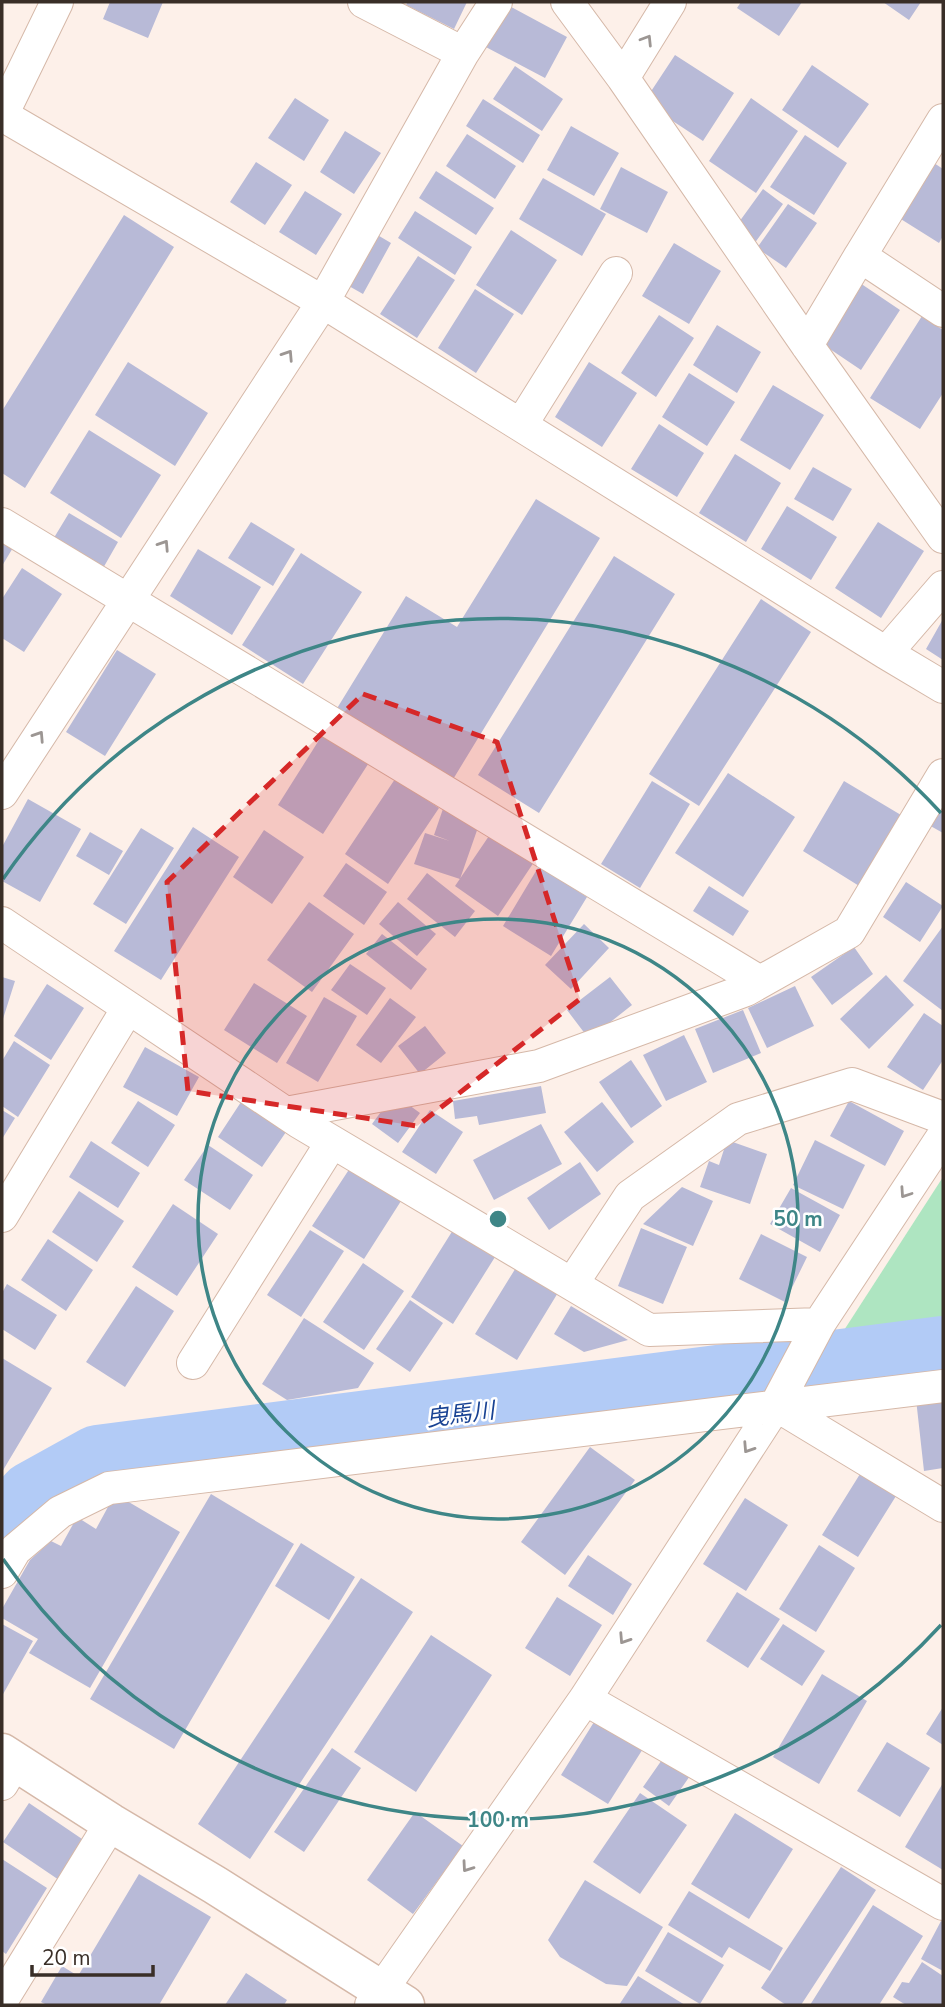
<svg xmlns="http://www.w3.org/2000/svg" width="945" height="2007" viewBox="0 0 945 2007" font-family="'Nunito Sans','Noto Sans JP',sans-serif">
<rect width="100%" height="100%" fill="#fdf0e9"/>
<path fill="#aee5c1" d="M943,1177V1337L828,1355Z"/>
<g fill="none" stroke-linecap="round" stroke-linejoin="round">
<path stroke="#b2cbf6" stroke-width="72" d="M2,1532L33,1497L98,1461L943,1352"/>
</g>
<path fill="#b8bad7" d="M110,2H163L148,38L103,19Z
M408,2H467L454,29L406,5Z
M741,2H802L779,36L737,8Z
M883,2H921L909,20Z
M504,3L567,37L545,78L482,45Z
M675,55L734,93L703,141L644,102Z
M812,65L869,104L838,148L782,110Z
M515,66L563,99L542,131L493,99Z
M295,98L329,120L304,161L268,138Z
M751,98L798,131L756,193L709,161Z
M483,99L540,135L523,163L466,126Z
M571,126L619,153L594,196L547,170Z
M345,131L381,153L354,194L320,172Z
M467,134L516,166L495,199L446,166Z
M805,135L847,163L814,215L770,187Z
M931,161L943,169V236L939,243L896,216Z
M256,162L292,185L265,225L230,202Z
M621,167L668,192L647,233L600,209Z
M436,171L494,208L476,235L419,198Z
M543,178L606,214L582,256L519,219Z
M763,189L783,204L754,244L734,229Z
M305,191L342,214L316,255L279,232Z
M788,204L817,223L786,268L757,248Z
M415,211L472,247L455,275L398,238Z
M124,215L174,247L25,488L2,473V411Z
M369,230L391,243L363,294L340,281Z
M511,230L557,260L522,315L476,285Z
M674,243L721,271L689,324L642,296Z
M418,256L455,280L417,338L380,314Z
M857,281L900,310L861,370L818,341Z
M475,289L514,314L476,373L438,348Z
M659,315L694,338L656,397L621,373Z
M922,316L943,330V393L920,429L870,398Z
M717,325L761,352L737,393L693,365Z
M128,362L208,413L175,466L95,415Z
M589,362L637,393L602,447L555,417Z
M689,373L735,402L707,446L662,417Z
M773,385L824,415L790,470L740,440Z
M659,424L704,453L677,497L631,469Z
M89,430L161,475L121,538L50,493Z
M735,454L781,483L746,542L699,513Z
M813,467L852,489L833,521L794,499Z
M536,499L600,538L452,781L336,710L406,596L457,627Z
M787,506L837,537L811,580L761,549Z
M69,513L118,542L102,570L52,541Z
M251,522L295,549L273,586L228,558Z
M878,522L924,551L881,618L835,588Z
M2,541H17L2,566Z
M198,549L261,587L232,635L170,596Z
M301,553L362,592L303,684L242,645Z
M614,556L675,594L539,813L478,775Z
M22,568L62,594L24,652L2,638V599Z
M761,599L811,632L699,806L649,774Z
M943,619V660L926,649Z
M117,650L156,674L105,756L66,732Z
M326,729L372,758L323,834L278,805Z
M728,773L795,817L743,897L675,853Z
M395,779L439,808L388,884L345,854Z
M652,781L690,804L640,888L601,864Z
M844,781L906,818L864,889L803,851Z
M943,795V833L927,824Z
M28,799L81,829L40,902L2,881V847Z
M445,803L482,816L460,879L414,864L425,833L450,841L434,835Z
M193,827L239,857L161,980L114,951Z
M141,828L174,848L126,924L93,904Z
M264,830L304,857L272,904L233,877Z
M493,830L536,859L498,916L455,886Z
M90,832L123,851L109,875L76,856Z
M346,863L387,892L364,925L323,896Z
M539,866L587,897L551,956L503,926Z
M427,873L475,911L455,937L407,899Z
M906,882L943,906L920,942L883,917Z
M709,886L749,911L733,936L693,911Z
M309,902L354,934L312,992L267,960Z
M398,902L436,934L417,956L379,924Z
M584,924L609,948L571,989L545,965Z
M943,926V1011L903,981Z
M382,934L427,969L411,990L366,954Z
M854,947L873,974L832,1005L811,977Z
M350,964L386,988L367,1015L331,990Z
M886,975L914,1005L869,1049L840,1019Z
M2,977L15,981L2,1022Z
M610,977L632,1005L589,1039L567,1010Z
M254,983L307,1016L277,1063L224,1030Z
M47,984L84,1008L51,1060L14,1036Z
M795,986L814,1026L767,1048L748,1008Z
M324,997L357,1016L318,1082L286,1063Z
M390,998L416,1017L381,1063L356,1045Z
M743,1010L761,1053L713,1073L695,1029Z
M924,1013L943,1026V1060L923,1090L887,1067Z
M425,1026L446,1053L420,1074L398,1046Z
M684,1035L707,1082L666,1101L643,1055Z
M14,1041L50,1065L18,1117L2,1106V1061Z
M145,1047L199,1077L177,1116L123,1087Z
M631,1060L662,1106L631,1128L599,1082Z
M541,1086L546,1113L479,1125L477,1116L455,1119L453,1101Z
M394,1094L420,1113L398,1143L372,1124Z
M138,1101L175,1125L148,1167L111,1143Z
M849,1101L904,1131L885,1166L830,1136Z
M241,1102L286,1132L262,1167L218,1137Z
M602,1102L634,1142L597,1172L564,1132Z
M2,1110L15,1118L2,1139Z
M430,1110L463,1132L436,1174L402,1152Z
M541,1124L562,1164L494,1200L473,1160Z
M727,1140L767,1154L750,1204L700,1187L709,1161L719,1165Z
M815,1140L865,1165L843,1209L793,1185Z
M91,1141L140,1173L118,1208L69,1177Z
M208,1145L253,1175L230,1210L184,1180Z
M580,1162L601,1194L549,1230L527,1198Z
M350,1168L401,1201L364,1259L312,1226Z
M682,1187L713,1201L693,1246L643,1224Z
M791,1188L840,1215L820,1252L770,1224Z
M79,1191L124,1221L97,1262L52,1232Z
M173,1204L218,1234L177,1296L132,1267Z
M641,1228L687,1247L663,1304L618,1286Z
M310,1230L344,1251L301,1317L267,1295Z
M453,1230L495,1257L453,1324L411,1297Z
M761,1234L807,1257L785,1302L739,1279Z
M48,1239L93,1270L66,1311L21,1280Z
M363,1263L404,1291L364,1350L323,1322Z
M517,1266L559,1291L517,1360L475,1334Z
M7,1284L57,1315L35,1350L2,1329V1293Z
M136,1286L174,1311L125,1387L86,1362Z
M410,1300L443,1323L410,1372L376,1349Z
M571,1306L628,1340L584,1352L554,1334Z
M304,1318L374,1363L358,1388L287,1400L262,1384Z
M2,1358L52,1388L2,1472Z
M943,1395V1468L924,1471L916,1399Z
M590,1447L635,1480L565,1575L521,1542Z
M860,1474L896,1496L858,1557L822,1535Z
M115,1494L180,1532L90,1688L29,1653L38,1639L2,1618V1609L30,1560L51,1541L61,1546L77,1517L96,1529Z
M211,1494L294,1544L174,1749L90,1699Z
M745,1498L788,1525L746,1591L703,1564Z
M301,1543L355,1577L329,1620L275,1586Z
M819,1545L855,1568L816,1632L779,1609Z
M588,1555L632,1584L613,1615L568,1586Z
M361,1578L413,1612L250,1859L198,1824Z
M737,1592L780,1619L748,1668L706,1641Z
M557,1597L602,1625L570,1676L525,1648Z
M2,1624L33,1641L2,1696Z
M783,1624L825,1651L802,1686L760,1659Z
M431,1635L492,1675L416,1792L354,1752Z
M822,1674L867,1701L819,1784L773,1757Z
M943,1707V1745L926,1734Z
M599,1714L646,1744L608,1804L561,1775Z
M887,1742L930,1768L900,1817L857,1791Z
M332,1748L361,1768L304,1852L274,1832Z
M666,1754L692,1773L669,1806L643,1787Z
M943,1783V1870L905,1847Z
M640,1793L687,1825L640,1894L593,1862Z
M29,1803L85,1841L59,1880L3,1842Z
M415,1812L463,1846L413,1914L367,1880Z
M735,1813L793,1849L749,1919L691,1884Z
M2,1859L47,1888L6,1954L2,1951Z
M841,1867L876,1890L801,2005H786L761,1988Z
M139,1874L211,1917L159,2005H47L41,2002L62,1966L78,1976Z
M585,1880L663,1927L627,1986L606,1984L560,1957L548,1940Z
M689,1891L783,1948L770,1971L729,1947L722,1958L668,1925Z
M873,1905L923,1936L879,2005H810Z
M941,1921L943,1922V1971L921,1959Z
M668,1932L724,1965L700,2004L645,1971Z
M922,1962L943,1976V2005H906L893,1997L902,1982L909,1983Z
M246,1973L287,2000L284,2005H225Z
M638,1976L685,2005H619Z"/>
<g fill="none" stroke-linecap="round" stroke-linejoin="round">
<defs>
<path id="street" d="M364,2L463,53L496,2
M567,2L623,78L807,345L943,537
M623,78L670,2
M2,115L323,302L886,653L943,687
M2,115L57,2
M860,256L943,120
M807,345L860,256L943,311
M521,425L616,273
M2,524L760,982
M886,653L943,587
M2,793L323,302L463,53
M2,923L299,1122L649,1330L819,1324
M286,1113L539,1066L746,990L849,932L943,775
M2,1216L128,1008
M572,1284L630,1196L738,1119L852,1084L943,1118
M193,1363L332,1142
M776,1405L943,1506
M2,1572L15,1550L60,1512L109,1488L943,1386
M585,1699L943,1904
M2,1784L15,1762
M2,2000L111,1823
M371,2005L585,1699L776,1405L819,1324L943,1136"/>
<path id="secondary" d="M2,1753L111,1823L215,1885L405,2005"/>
</defs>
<use href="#street" stroke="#d5b8a8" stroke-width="34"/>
<use href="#secondary" stroke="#d5b8a8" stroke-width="41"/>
<use href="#street" stroke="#fff" stroke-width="32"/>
<use href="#secondary" stroke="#fff" stroke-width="38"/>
</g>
<defs><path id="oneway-chevron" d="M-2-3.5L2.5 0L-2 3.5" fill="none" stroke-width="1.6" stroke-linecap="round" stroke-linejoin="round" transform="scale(1.75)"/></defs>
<g stroke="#9c9693">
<use href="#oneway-chevron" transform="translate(647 40) rotate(-58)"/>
<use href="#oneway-chevron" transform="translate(288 355) rotate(-57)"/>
<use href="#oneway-chevron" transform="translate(164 545) rotate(-57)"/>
<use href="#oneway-chevron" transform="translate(39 736) rotate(-57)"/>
<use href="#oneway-chevron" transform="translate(905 1193) rotate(124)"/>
<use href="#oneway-chevron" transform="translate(748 1448) rotate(123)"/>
<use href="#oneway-chevron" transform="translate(624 1639) rotate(123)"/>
<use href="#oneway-chevron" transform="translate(467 1867) rotate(125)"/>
</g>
<path fill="#d62828" fill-opacity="0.2" stroke="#d62828" stroke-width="5" stroke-dasharray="14 9" stroke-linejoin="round" d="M363,694L497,742L580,999L417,1126L188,1091L167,882Z"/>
<g fill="none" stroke="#3e8687" stroke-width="3.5">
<circle cx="498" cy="1219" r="300"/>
<path d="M941 1625A601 601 0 0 1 3 1559M3 879A601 601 0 0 1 941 813"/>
</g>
<g text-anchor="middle" stroke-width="5" stroke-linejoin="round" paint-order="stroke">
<g font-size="23" font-style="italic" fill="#184293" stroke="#fff">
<text transform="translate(460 1414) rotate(-7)" y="8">曳馬川</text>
</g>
</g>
<circle cx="498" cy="1219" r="10" fill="#3e8687" stroke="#fff" stroke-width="3.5"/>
<g font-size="21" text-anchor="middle" font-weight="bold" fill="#3e8687" stroke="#fff" stroke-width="5" stroke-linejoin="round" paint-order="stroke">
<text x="798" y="1226">50 m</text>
<text x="498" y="1827">100 m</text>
</g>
<rect width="945" height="2007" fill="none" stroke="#392e27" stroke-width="7"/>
<path d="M32 1965v10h121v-10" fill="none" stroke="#392e27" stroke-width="3.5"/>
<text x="42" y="1965" font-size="21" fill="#392e27" stroke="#ffffff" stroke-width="5" paint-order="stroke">20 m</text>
</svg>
